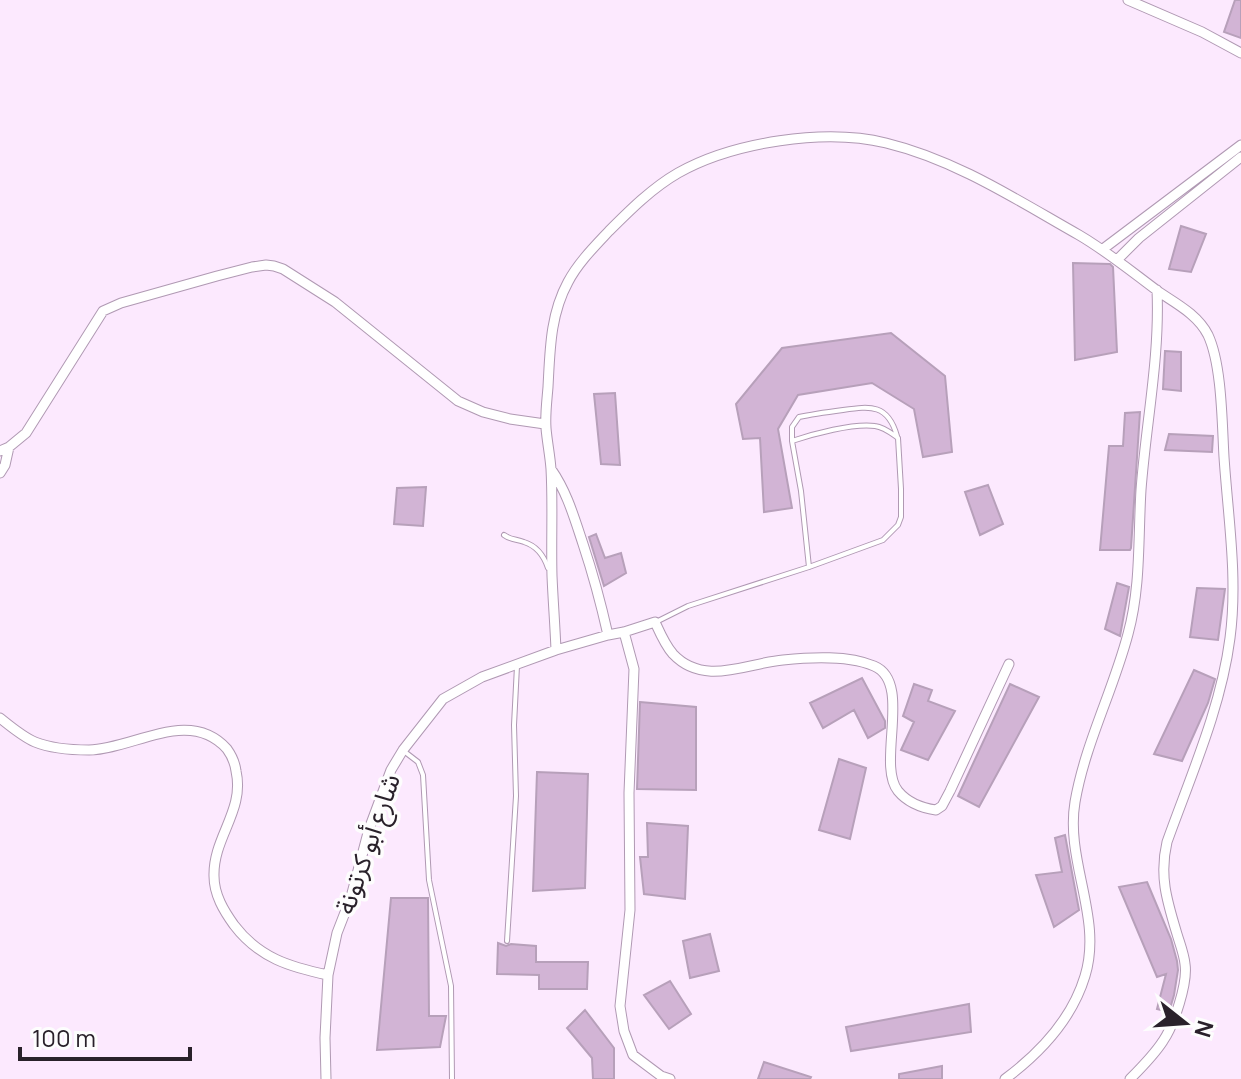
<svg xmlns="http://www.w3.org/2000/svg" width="1241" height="1079" viewBox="0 0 1241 1079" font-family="Manrope,'Noto Sans Arabic',sans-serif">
<rect width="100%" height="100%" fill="#fce9fe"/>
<path fill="#d2b4d5" stroke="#b7a0ba" stroke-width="2" d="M1235,0H1241V38L1224,32Z
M1181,226L1206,234L1191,272L1169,269Z
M1073,263L1110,264L1113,267L1117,352L1075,360Z
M891,333L945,376L952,452L923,457L914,409L872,383L798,395L778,429L792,508L764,512L760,438L743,439L736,404L782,348Z
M1165,351L1181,352V391L1163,389Z
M615,393L620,465L601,464L594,394Z
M1140,412L1131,548L1130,550H1100L1109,446H1123L1125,413Z
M1169,434L1213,436L1212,452L1165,450Z
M988,485L1003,524L980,535L965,492Z
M426,487L423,526L394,524L397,488Z
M596,534L605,558L621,553L626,573L604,586L589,537Z
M1117,583L1129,587L1120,636L1105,629Z
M1197,588L1225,589L1218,640L1190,637Z
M1194,670L1215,679L1208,703L1182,761L1154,754Z
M862,678L885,721V728L868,738L854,710L823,728L810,703Z
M914,684L932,690L928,701L955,711L928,760L901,750L914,722L903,716Z
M1010,684L1039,697L979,807L958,796Z
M640,702L696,707V790L637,789Z
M839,759L866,768L850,839L819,830Z
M537,772L588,774L585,888L533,891Z
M647,823L688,826L685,899L644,894L640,857H648Z
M1065,835L1079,910L1054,927L1036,875L1062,872L1055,838Z
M1147,882L1171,939L1177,961L1178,970L1174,995L1169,1012L1157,1009L1166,974L1157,977L1119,887Z
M391,898H428L429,1016H446L440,1047L377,1050Z
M710,934L719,971L690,978L683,941Z
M498,943L506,946L511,944L536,946V962H588L587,989H539V975L497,974Z
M670,981L691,1014L669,1029L644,995Z
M969,1004L971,1032L851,1051L846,1027Z
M585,1010L614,1048V1079H593L592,1058L567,1028Z
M764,1062L811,1077L810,1079H758Z
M942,1066V1079H899V1074Z"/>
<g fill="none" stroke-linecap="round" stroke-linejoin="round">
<defs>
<path id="lane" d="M792,441V427L799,417C813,414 828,412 843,410C871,406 888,404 897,436
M504,535C511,540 516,539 524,542C537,546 544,556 548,568
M656,622L688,606L809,567L883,540L898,525L901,517V489L898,438C891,433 884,427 875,426C853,423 813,434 792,441L801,491L809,567
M405,752L418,762L423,775L429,880L451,986L452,1079
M507,941L516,796L514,725L517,666"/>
<path id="street" d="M1128,0L1202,32L1241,53
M1103,249L1241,145
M1118,259L1139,238L1241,157
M0,451L9,447L26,433L103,311L121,303L217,276L252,267L266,265L274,266L283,269L335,302L458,401L483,412L510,419L545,424
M551,469C567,492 574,517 583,544C593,574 601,604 608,635
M0,473L5,465L9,447
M624,632L634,669L629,793L630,910L620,1006L624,1031L633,1055L661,1076L670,1079
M556,650C555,625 553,600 552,576C551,540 553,504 551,469C550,455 547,441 546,428C545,414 547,400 548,387C550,351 550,315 568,282C578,263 594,247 609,231C630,210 652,188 678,173C733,142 825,128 886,143C956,160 1017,200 1079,235C1108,252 1132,272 1159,292C1177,304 1198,315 1208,335C1222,365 1222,423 1224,457C1228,517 1238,578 1230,638C1221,708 1191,775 1167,842C1159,876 1167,901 1177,934C1180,944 1184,954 1185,964C1188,983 1174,1025 1163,1041C1154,1055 1142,1067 1130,1079
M0,718C10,726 23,737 35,742C50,748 73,750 89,750C134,749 189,707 227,749C232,756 235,763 236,771C245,811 213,837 214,876C214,895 224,911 234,925C259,958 290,967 328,975
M326,1079L325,1038L328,975L337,933L351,897L369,829L391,770L403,750L443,699L482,677L556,650L608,635L624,632L655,622C660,633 665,645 673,654C704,687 747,663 783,660C812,657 848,655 874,666C913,682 876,764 898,791C908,803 922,808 936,810L942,806L950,791L1009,664
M1005,1079C1040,1053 1072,1019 1085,976C1103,918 1065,861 1075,802C1085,744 1113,691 1128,634C1141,587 1138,538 1141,490C1146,423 1160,357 1157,290"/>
</defs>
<use href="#lane" stroke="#b099b3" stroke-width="6"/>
<use href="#street" stroke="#b099b3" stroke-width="11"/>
<use href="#lane" stroke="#fff" stroke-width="4"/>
<use href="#street" stroke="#fff" stroke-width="9"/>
</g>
<g text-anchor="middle" stroke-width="7" stroke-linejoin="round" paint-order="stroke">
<g font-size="26" fill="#29212a" stroke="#fdfdfd">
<text transform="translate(368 844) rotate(-71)" y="9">شارع أبو كرتونة</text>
</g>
</g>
<g transform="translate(1185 1023) rotate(107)" stroke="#fdfdfd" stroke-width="6" paint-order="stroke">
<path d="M0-6L14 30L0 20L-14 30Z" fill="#29212a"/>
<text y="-12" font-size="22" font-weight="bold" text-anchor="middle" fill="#29212a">N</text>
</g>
<path d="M20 1047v12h170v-12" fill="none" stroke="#29212a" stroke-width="4"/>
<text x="32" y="1047" font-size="24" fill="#29212a" stroke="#fdfdfd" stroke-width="6" paint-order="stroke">100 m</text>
</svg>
